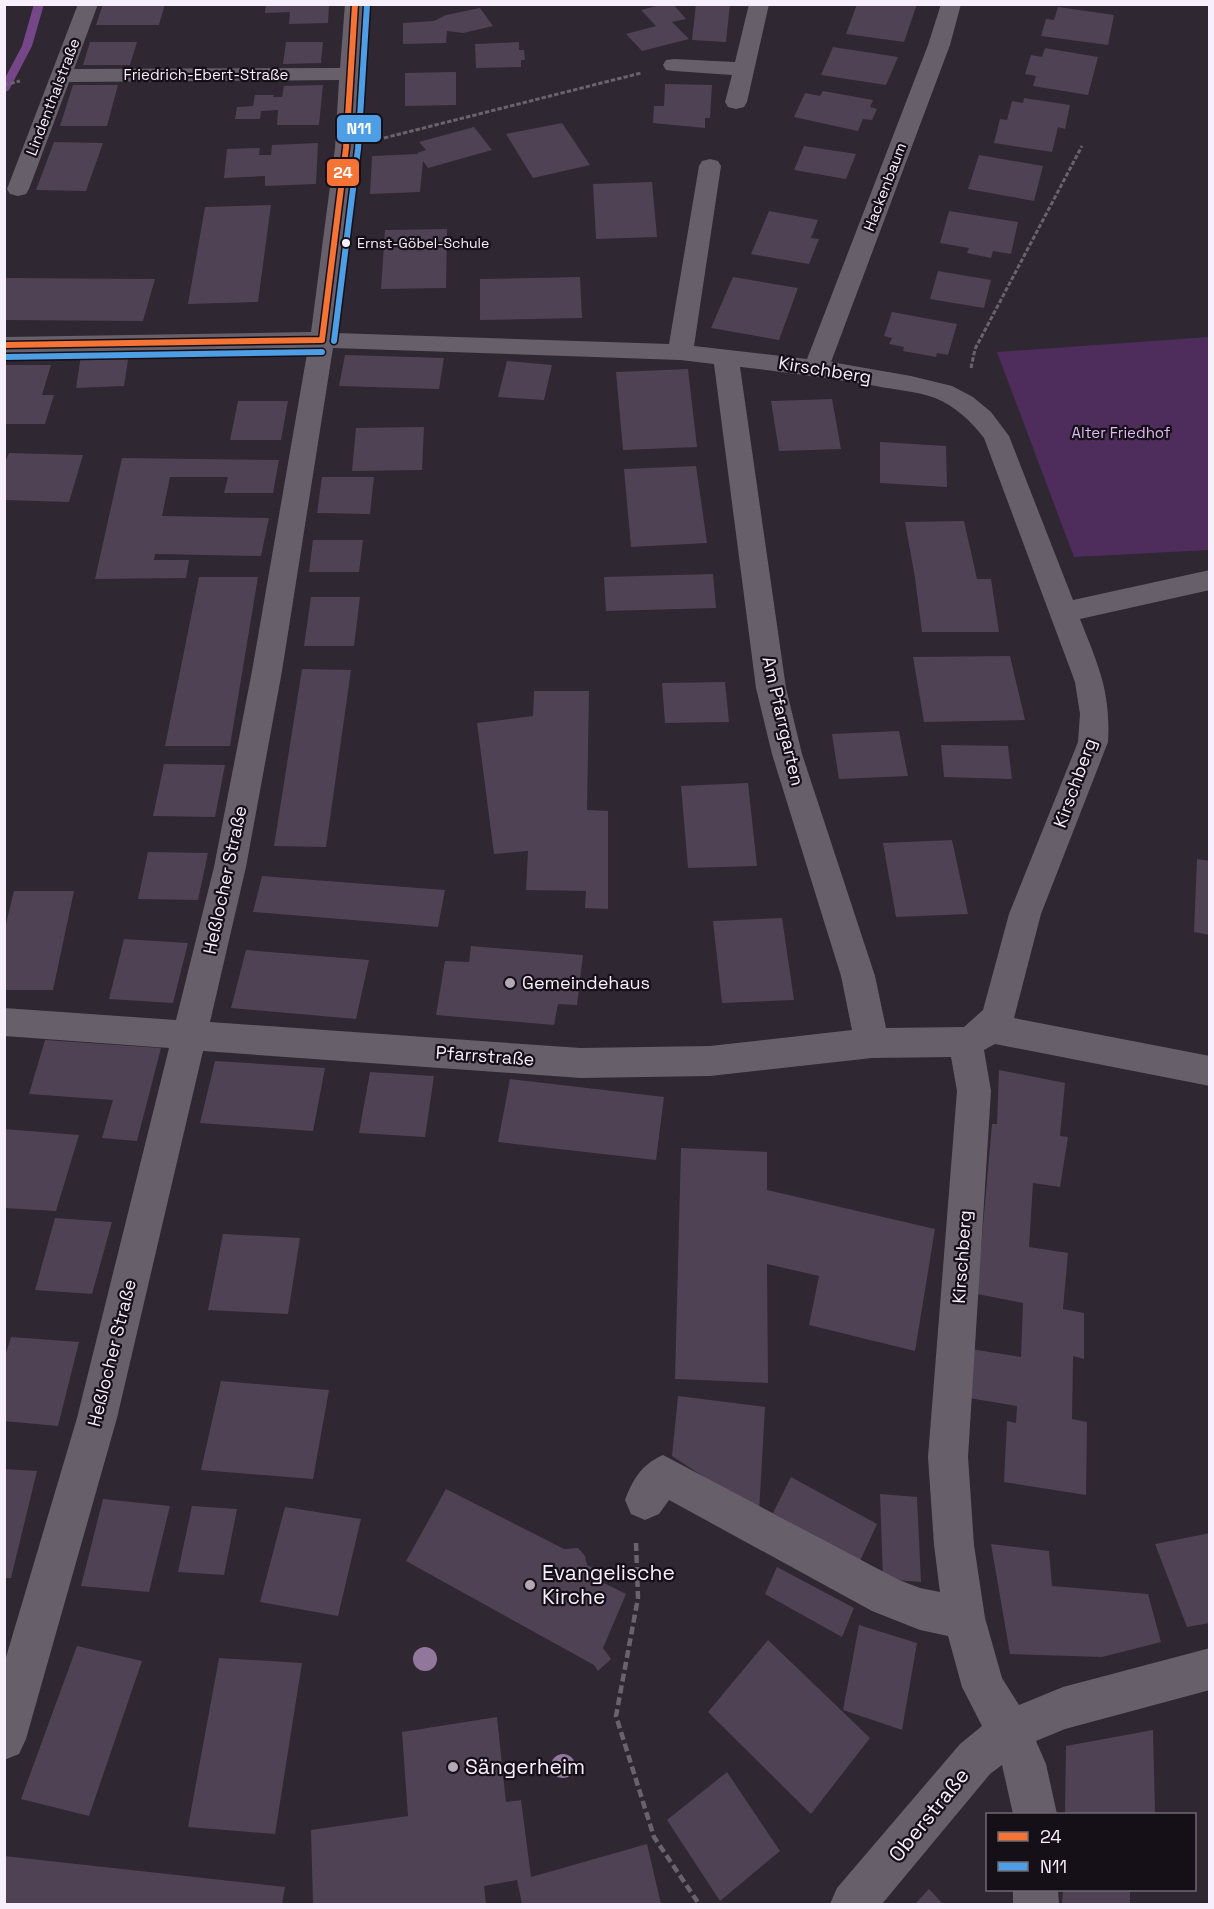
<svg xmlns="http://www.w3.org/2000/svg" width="1214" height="1909" viewBox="0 0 1214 1909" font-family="'Space Grotesk',sans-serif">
<rect width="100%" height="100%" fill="#2f2732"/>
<path fill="#4e2d5c" d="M1209,337V550L1074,557L997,352Z"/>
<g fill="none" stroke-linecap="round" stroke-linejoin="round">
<path fill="#754788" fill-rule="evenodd" d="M34,4H44L32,46L9,90L4,93V80L22,46Z"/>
</g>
<path fill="#4f4254" d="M103,4H165L159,25H96Z
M266,4H329L328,23L289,24L290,12L265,13Z
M664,4H673L686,19L672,22L689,39L642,51L626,34L656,26L641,10Z
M696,4H730L726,42L692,40Z
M857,4H917L904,42L846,34Z
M1058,7L1114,15L1108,45L1041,36L1046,19L1054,20Z
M480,8L493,26L463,33L447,31L446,43L403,44V23L434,21L446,15Z
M90,42H137L130,65H83Z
M286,42H323L321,63L283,64Z
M519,42V50H524L525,60H521V67L476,68L475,44Z
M833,47L898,57L886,85L821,75Z
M1045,48L1098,57L1088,95L1033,86L1036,76L1025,74L1031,55L1042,57Z
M456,72V105L405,106V73Z
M665,84L712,85L710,118H705V128L653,123L654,106H664Z
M73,85H118L107,126H60Z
M323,85L319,125H277L278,110L261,111L260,119H235L237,107L253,106L255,95H274L273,97H282L284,86Z
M823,91L873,100L870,107L877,109L872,120L863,119L858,131L794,117L805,93L820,96Z
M1024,98L1070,105L1065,129L1058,127L1052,152L994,143L1000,119L1007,120L1012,101L1023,103Z
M562,123L590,165L533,178L506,134Z
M474,127L492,150L428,168L423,161L420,192L370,194L372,156L418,154L417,153L426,150L419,142Z
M54,142L103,143L86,191L36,190Z
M318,143L316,184L265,186V176L224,178L227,149L260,148L259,155H271L272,145Z
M804,146L856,154L846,179L794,170Z
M979,155L1043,166L1034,201L968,189Z
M652,182L657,237L596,239L593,184Z
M271,205L258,302L188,304L205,207Z
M769,211L818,220L811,238L819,239L809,264L751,254Z
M949,211L1018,222L1011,254L993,251L991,258L967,253L969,248L940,243Z
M447,229L446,288L381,289L385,230Z
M938,271L991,280L984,308L930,299Z
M580,277L582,318L480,320V279Z
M733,277L798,288L779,340L711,328Z
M4,278L155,279L143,321L4,320Z
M892,312L957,324L948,355L937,353L936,357L903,351L904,347L889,344L892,338L884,336Z
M129,353L124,386L76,388L81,355Z
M345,355L444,358L439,389L339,386Z
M507,361L552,365L544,400L498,397Z
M4,365H51L42,395H54L45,424H4Z
M688,369L697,447L623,450L616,372Z
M832,399L841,449L779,451L771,401Z
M238,401H288L281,440H230Z
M424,427L422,470L352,471L356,428Z
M880,442L946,446L947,487L880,483Z
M9,453L83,455L69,502L4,500V465Z
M122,458L279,460L273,493H224L228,477H170L162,516L269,518L261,556L155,554L154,560H189L186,578L95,579Z
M696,466L707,543L631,547L624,469Z
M322,477H374L370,514L317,513Z
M964,521L977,579H991L999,632H922L915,578L905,522Z
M313,540H363L359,572H309Z
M713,574L716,608L606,611L604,577Z
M199,577H258L230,746H165Z
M311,597H360L354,646H304Z
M1010,656L1025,720L924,722L913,657Z
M302,669L351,670L326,847L274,846Z
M725,682L729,722L665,723L662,683Z
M534,691H589L587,810L608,811V909L585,908L586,891L526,890L528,851L494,854L477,723L533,716Z
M899,731L908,776L839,779L832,734Z
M941,745L1008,746L1012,779L944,777Z
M164,764L225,765L215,817L153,816Z
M748,783L757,866L688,868L681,786Z
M952,840L968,914L896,917L883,843Z
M148,852L208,853L198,900L138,899Z
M1197,859L1210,861V935L1194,932Z
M262,876L445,890L438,927L253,912Z
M14,891H74L53,990H4V932Z
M782,918L794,1000L722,1003L713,921Z
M124,939L188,943L173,1003L109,999Z
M471,946L583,955L577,1005L558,1004L554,1025L436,1015L445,961L469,962Z
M246,950L369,960L356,1019L231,1008Z
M45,1040L161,1048L137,1141L102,1138L113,1100L29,1094Z
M215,1061L325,1068L313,1131L200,1123Z
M999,1070L1065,1083L1060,1136L1068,1137L1060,1187L1033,1183L1029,1247L1068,1253L1063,1309L1084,1313V1359L1073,1356L1072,1419L1087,1422L1086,1495L1004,1482L1007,1421L1016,1423L1017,1406L969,1398L971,1349L1021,1357L1023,1303L977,1294L992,1124H997Z
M370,1072L434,1076L425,1137L359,1133Z
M510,1079L664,1097L656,1160L498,1142Z
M4,1129L79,1135L56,1211L4,1208Z
M681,1148L767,1152V1190L935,1229L915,1351L809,1325L819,1276L767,1264L768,1383L675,1379Z
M55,1218L112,1222L92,1294L35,1290Z
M223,1234L300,1238L288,1314L208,1310Z
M11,1337L79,1342L58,1426L4,1421V1359Z
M221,1381L329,1390L313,1479L201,1470Z
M678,1396L765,1407L759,1513L672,1456Z
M4,1469L37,1471L11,1578H4Z
M791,1477L877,1524L860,1561L773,1513Z
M446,1489L564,1549L578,1548L585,1556L587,1565L596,1570L592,1577L626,1594L603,1648L611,1659L598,1671L594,1665L406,1561Z
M880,1494L917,1497L921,1582L883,1579Z
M103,1499L170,1506L149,1592L81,1586Z
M192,1506L237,1509L224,1575L178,1572Z
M285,1507L361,1519L338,1616L260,1602Z
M1210,1533V1623L1187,1627L1155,1544Z
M991,1544L1049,1551L1052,1586L1148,1594L1161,1642L1102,1657L1010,1654Z
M777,1567L854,1608L842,1637L765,1594Z
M859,1625L917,1643L902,1730L843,1710Z
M768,1640L870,1738L811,1814L708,1712Z
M77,1646L142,1661L89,1816L21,1799Z
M219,1658L302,1663L275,1834L188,1827Z
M497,1717L506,1802L521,1800L531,1877L647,1844L661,1904H522L517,1880L484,1886L486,1904H313L311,1830L408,1816L402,1732Z
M1153,1730L1155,1814H1065L1066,1746Z
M727,1772L780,1851L720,1901L667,1820Z
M4,1856L285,1887L282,1904H4Z
M929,1889L943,1904H915Z
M1063,1890H1130V1904H1062Z"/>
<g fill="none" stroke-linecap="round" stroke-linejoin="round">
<path stroke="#6a636d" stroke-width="3" stroke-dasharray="4.5 2" stroke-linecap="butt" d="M4,85L20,81
M384,138L641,73
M971,368L975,349L1082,146"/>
<path stroke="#6a636d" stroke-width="4.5" stroke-dasharray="8 4" stroke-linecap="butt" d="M636,1543L638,1598L616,1716L654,1837L699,1904"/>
<path fill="#67606a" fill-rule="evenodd" d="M78,4H98L74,69L340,68L345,4H365L357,148L335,333L669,344L699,166L702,161L710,159L718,161L721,166L694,346L807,359L928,45L941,4H961L950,45L831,362L911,376L952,386L973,397L991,412L1009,436L1073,600L1210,570V590L1080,619C1098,665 1111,691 1108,742L1041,914L1014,1018L1210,1056V1086L995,1044L984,1050L991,1091L968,1457L974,1545L985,1618L1002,1678L1019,1705L1063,1687L1210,1648V1690L1065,1729L1036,1741L1046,1764L1057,1814H1013L1002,1765L990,1774L882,1904H830L837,1888L960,1744L982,1726L962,1687L948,1636L920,1630L872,1611L669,1500L659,1514L645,1520L631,1514L625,1500C633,1479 642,1464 663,1455L899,1580L920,1588L940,1592L934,1545L928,1457L957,1091L951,1057L872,1058L710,1076L581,1078L203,1051L117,1418L26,1739L19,1754L4,1760V1664L77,1418L169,1048L4,1036V1008L176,1020L214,867L252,671L308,348L4,353V337L311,332L335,148L339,80L69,82L29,189L26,194L18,196L10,194L7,189ZM333,348L680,360L714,364L756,688L772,754L841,976L852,1030L710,1046L581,1048L210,1022L246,867L282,671ZM740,367C786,372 831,379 876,386C895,390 917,391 935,398C955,406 971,421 984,438L1075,682L1080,714L1078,742L1009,914L983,1010L964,1027L886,1028L875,976L802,754L786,688Z
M749,4H769L747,102L744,107L736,109L728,107L725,102L732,75L674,71L666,70L663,65L666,60L674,59L735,62Z
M1013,1890H1058L1059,1904H1013Z"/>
<defs>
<path id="bus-1" d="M322,340L346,148L355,4
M4,345L322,340"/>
<path id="bus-2" d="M334,341L358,149L367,5
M4,357L322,352"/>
</defs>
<use href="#bus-1" stroke="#150f17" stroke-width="9"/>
<use href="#bus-2" stroke="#150f17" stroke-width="9"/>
<use href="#bus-1" stroke="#f57335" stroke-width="6"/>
<use href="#bus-2" stroke="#4d9ee5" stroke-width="6"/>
</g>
<g fill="#91779c">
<circle cx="425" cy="1659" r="12"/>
<circle cx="563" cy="1766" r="12"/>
</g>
<circle fill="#f8effc" stroke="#150f17" stroke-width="2" cx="346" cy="243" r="5"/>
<g fill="#b2a9b5" stroke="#150f17" stroke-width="2">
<circle cx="510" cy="983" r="6"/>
<circle cx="530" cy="1585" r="6"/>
<circle cx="453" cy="1767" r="6"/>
</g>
<g text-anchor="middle" stroke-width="4.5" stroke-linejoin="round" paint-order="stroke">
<g font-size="14" fill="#f8effc" stroke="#150f17" text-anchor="start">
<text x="357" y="248">Ernst-Göbel-Schule</text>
</g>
<g font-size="15" fill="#f8effc" stroke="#150f17">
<text x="206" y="80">Friedrich-Ebert-Straße</text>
<text transform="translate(53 97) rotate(-69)" y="5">Lindenthalstraße</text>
<text transform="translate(885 187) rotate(-69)" y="5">Hackenbaum</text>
</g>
<g font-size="15" fill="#e1b9f3" stroke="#150f17">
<text x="1121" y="438">Alter Friedhof</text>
</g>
<g font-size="18" fill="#f8effc" stroke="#150f17">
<text transform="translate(825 370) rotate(9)" y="6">Kirschberg</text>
<text transform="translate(783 721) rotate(77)" y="6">Am Pfarrgarten</text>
<text transform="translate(1075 783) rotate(-70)" y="6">Kirschberg</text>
<text transform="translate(225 880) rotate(-78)" y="6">Heßlocher Straße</text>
<text transform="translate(485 1056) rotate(4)" y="6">Pfarrstraße</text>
<text transform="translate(962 1257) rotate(-86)" y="6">Kirschberg</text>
<text transform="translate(112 1353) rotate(-76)" y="6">Heßlocher Straße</text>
</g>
<g font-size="18" fill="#f8effc" stroke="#150f17" text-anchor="start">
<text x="522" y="989">Gemeindehaus</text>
</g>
<g font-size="21" fill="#f8effc" stroke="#150f17" text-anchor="start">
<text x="542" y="1580">Evangelische<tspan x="542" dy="24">Kirche</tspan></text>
<text x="465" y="1774">Sängerheim</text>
</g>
<g font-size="21" fill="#f8effc" stroke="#150f17">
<text transform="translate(929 1815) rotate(-51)" y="7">Oberstraße</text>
</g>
</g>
<g stroke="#150f17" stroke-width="2">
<rect x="336" y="114" width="46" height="29" rx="6" fill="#4d9ee5"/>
<rect x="326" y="158" width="34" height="29" rx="6" fill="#f57335"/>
</g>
<g font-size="16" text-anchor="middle" font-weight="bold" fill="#fff">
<text x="359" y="134">N11</text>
<text x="343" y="178">24</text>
</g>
<rect width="1214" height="1909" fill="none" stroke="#f8effc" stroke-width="12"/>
<rect x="986" y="1813" width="210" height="78" fill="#150f17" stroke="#706973" stroke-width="1.5"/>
<rect x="998" y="1832" width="30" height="9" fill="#f57335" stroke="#706973" stroke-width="1.5"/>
<text x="1040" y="1843" font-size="18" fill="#f8effc">24</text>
<rect x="998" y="1862" width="30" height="9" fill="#4d9ee5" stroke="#706973" stroke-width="1.5"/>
<text x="1040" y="1873" font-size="18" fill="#f8effc">N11</text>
</svg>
